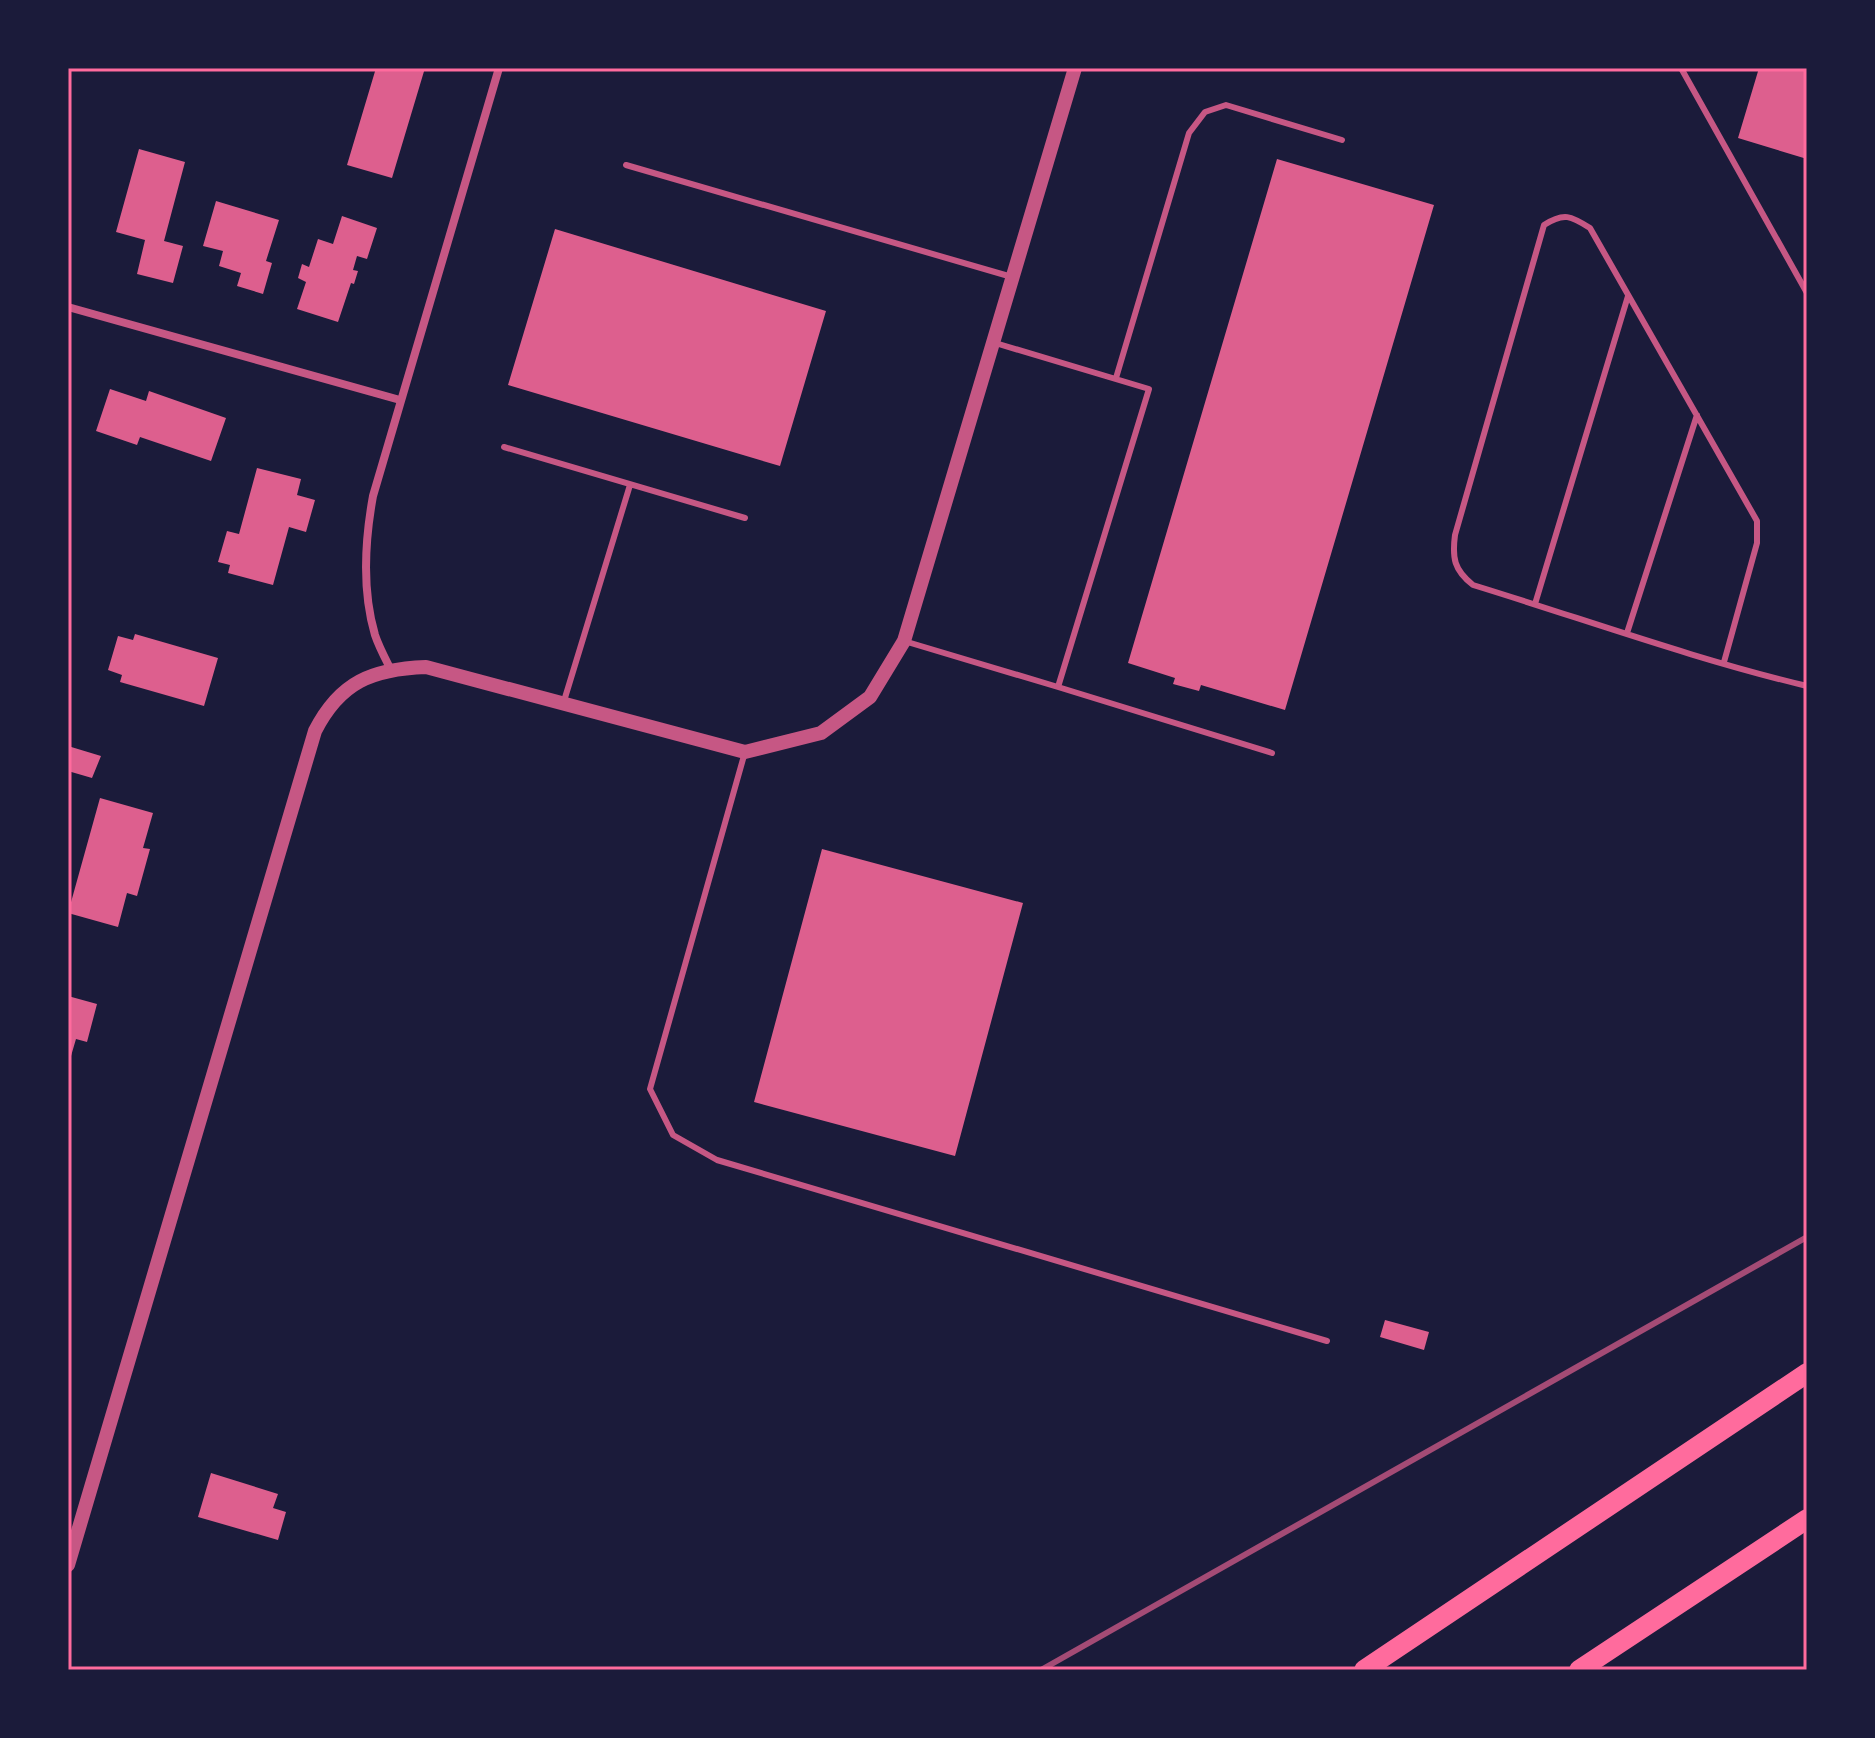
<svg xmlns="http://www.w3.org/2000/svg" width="1875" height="1738" viewBox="0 0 1875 1738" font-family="Barlow,sans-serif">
<rect width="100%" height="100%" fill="#1b1b3a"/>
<path fill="#dd5f8e" d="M376,68H425L392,178L347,165Z
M1759,68H1807V159L1738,138Z
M139,149L185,162L164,241L183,246L173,283L137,274L145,240L116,232Z
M1277,159L1434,205L1285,710L1201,685L1199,691L1173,684L1175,678L1128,663Z
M216,201L279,220L266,261L272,263L263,294L237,286L241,273L219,266L223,251L203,246Z
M342,216L377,228L367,259L357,256L353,270L358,271L354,284L351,283L338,322L297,309L306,282L298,278L302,264L309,267L318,239L333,244Z
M555,229L826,311L780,466L508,385Z
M110,389L146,401L149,391L226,418L211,461L140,437L137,445L96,431Z
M257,468L301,479L297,495L315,500L306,532L289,527L273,585L228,573L230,565L218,562L227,531L239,534Z
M135,634L218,658L204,706L120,682L122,675L108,670L118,636L133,640Z
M68,746L101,756L92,778L68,771Z
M100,798L153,813L143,848L150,849L137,896L127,893L118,927L68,913Z
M822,849L1023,903L955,1156L754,1102Z
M68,996L97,1004L87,1042L76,1039L71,1056L68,1055Z
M1385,1320L1429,1332L1424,1350L1380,1337Z
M211,1473L278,1494L273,1508L286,1512L278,1540L198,1517Z"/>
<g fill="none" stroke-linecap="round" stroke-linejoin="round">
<path stroke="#c65784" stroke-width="6" d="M1681,68L1807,293
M626,165L1012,277
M1116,378L1189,133L1205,112L1226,105L1342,140
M504,447L745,518
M1535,604L1628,296
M1627,633L1697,415
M904,641L1058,687L1149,389L992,342
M1724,662L1757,543V521L1590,228C1571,216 1564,212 1544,225L1455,535C1452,558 1454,570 1473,585C1584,619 1694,659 1807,686
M1058,687L1272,753
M564,701L630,485
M745,752L650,1089L673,1135L717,1160L1327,1341"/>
<path stroke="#c65784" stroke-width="8" d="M68,307L400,400
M391,670C385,658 379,647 375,635C362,591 365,540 373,496L499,68"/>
<path stroke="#c65784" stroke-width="14" d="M68,1565L315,731C340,682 372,669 426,667L745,752L821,733L870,697L904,641L1075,68"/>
<path stroke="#ff6b9d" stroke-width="20" d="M1364,1670L1807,1373
M1579,1670L1807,1519"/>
<path stroke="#a44b75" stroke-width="6" d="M1041,1670L1807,1237"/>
</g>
<rect width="1875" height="1738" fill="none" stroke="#1b1b3a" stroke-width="140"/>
<rect x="70" y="70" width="1735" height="1598" fill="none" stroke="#ff6b9d" stroke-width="3"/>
</svg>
